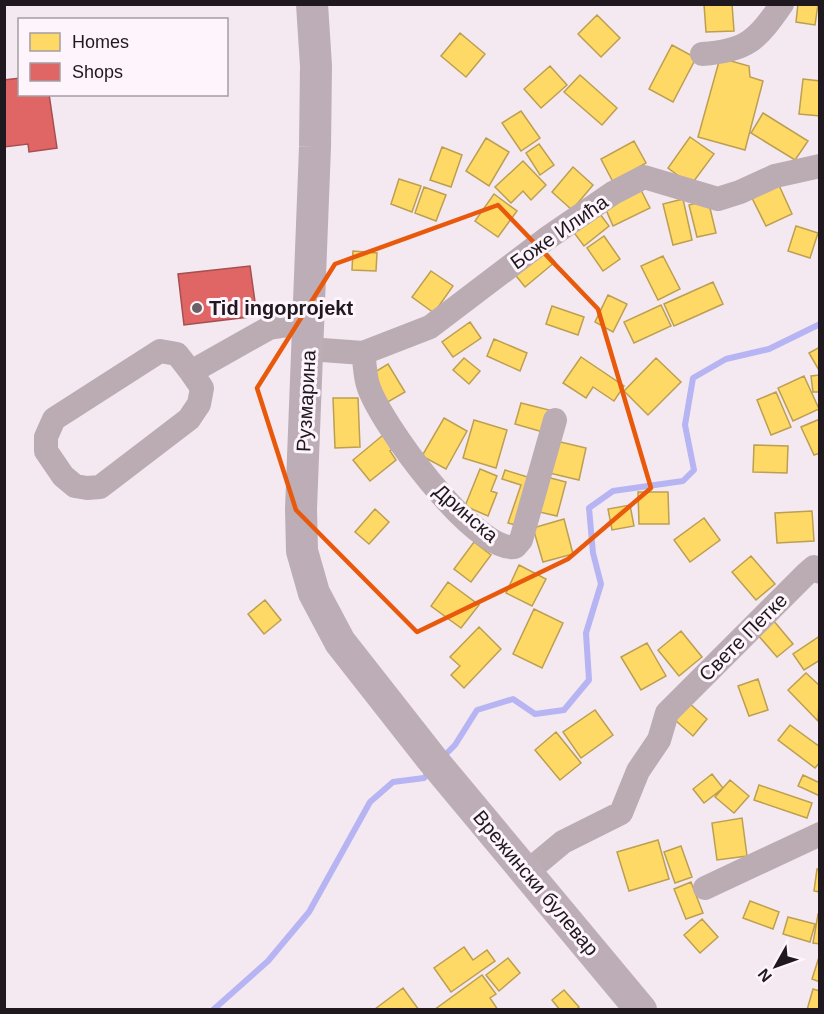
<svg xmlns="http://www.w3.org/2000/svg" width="824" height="1014" viewBox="0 0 824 1014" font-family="Arial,sans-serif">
<rect width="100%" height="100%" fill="#f4e8f1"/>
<path fill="#ffd966" stroke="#bc9f50" stroke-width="1.5" d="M704,4H732L734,31L706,32Z
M798,4H818L815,25L796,22Z
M597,15L620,38L601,57L578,34Z
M460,33L485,54L466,77L441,56Z
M672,45L696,58L673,102L649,89Z
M720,58L749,66L750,77L763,81L745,150L698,137Z
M550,66L567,85L541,108L524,89Z
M580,75L617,108L602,125L564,92Z
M803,79L820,81V116L799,114Z
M521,111L540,138L521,151L502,123Z
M763,113L808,141L795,160L751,133Z
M690,137L714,154L691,185L668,168Z
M486,138L509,152L489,186L466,171Z
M634,141L646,163L613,182L601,159Z
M539,144L554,165L540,175L526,153Z
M442,147L462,155L451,187L430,180Z
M523,161L546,185L531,200L523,191L511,203L495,187Z
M573,167L593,185L572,210L552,192Z
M399,179L421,186L412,212L391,204Z
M778,183L792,214L766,226L751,196Z
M424,187L446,195L436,221L415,213Z
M640,188L650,208L613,226L604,205Z
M494,194L517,211L498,237L475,221Z
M683,199L692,240L673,245L663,204Z
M708,200L716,233L697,237L689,205Z
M597,210L609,226L584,246L572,230Z
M796,226L818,233L810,258L788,251Z
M604,236L620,259L603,271L587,248Z
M543,248L555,262L525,287L513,272Z
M353,251L377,253L376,271L352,270Z
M663,256L680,289L658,300L641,266Z
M431,271L453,286L434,313L412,297Z
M713,282L723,304L674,326L664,304Z
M608,295L627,304L613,332L595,322Z
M661,305L671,326L634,343L624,322Z
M552,306L584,317L578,335L546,324Z
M470,322L481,338L453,357L442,342Z
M494,339L527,353L520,371L487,356Z
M820,347V372L809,353Z
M581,357L624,386L614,401L593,387L586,398L563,383Z
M464,358L480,371L469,384L453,370Z
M656,358L681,382L648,415L624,391Z
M388,364L405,392L386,403L370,375Z
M820,375V392H813L811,376Z
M804,376L819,409L793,421L778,388Z
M776,392L791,427L771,435L757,400Z
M333,398H358L360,447L335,448Z
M521,403L549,410L543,432L515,424Z
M444,418L467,431L446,469L422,456Z
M820,419V453L814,455L801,427Z
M474,420L507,430L496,468L463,458Z
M388,431L398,444L390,451L396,460L370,481L353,460Z
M552,440L586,448L579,480L545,472Z
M754,445L788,446L787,473L753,472Z
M480,469L497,476L491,491L497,493L488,516L465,506Z
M505,470L534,479L519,526L508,523L521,485L502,479Z
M543,476L566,482L557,516L535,511Z
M638,492H668L669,524H639Z
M630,505L634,526L612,530L608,509Z
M375,509L389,522L369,544L355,532Z
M812,511L814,541L777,543L775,513Z
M704,518L720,540L690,562L674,540Z
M564,519L573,554L543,562L533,528Z
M474,542L491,555L471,582L454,569Z
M751,556L775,584L756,600L732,572Z
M519,565L546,579L532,606L506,593Z
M448,582L479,605L461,628L431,606Z
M265,600L281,620L264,634L248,614Z
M534,609L563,623L542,668L513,654Z
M773,620L793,644L777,657L757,634Z
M479,627L501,649L464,688L451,675L460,666L450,657Z
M681,631L702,657L679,676L658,650Z
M820,636V660L804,670L793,654Z
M647,643L666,676L641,690L621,657Z
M806,673L820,686L818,721L788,690Z
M758,679L768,710L749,716L738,686Z
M689,703L707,719L693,736L675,720Z
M595,710L613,735L581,758L563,732Z
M790,725L820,747V762L815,768L778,740Z
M556,732L581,763L560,780L535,750Z
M712,774L723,788L704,803L693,789Z
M803,775L820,783V796L798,786Z
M730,780L749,796L734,813L715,797Z
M759,785L812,803L807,818L754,800Z
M742,818L747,856L717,860L712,823Z
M658,840L669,879L629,891L617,852Z
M681,846L692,877L675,883L664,852Z
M817,869H820V892L814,891Z
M691,882L703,913L686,919L674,889Z
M750,901L779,912L773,929L743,918Z
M818,914L820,915V944L813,943Z
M788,917L815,924L810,942L783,934Z
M702,919L718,937L700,953L684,935Z
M464,947L473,960L487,950L495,961L451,992L434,968Z
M819,957H820V982L812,979Z
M508,958L520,973L499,991L486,975Z
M482,975L496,994L490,998L498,1010H434Z
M403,988L419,1010H376L375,1009Z
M813,989L820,991V1010H807Z
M564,990L579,1007L576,1010H560L552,1000Z"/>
<path fill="#e06666" stroke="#a64f50" stroke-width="1.5" d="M20,78V94H49L57,148L29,152L28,144L4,147V80Z
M250,266L257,316L184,325L178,274Z"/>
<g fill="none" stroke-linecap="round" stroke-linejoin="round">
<path stroke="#b6b4f2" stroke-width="6" d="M442,758L455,745L477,710L513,699L535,714L564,710L589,680L586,633L601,584L593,553L589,508L613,491L683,481L694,470L685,425L693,378L726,359L769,349L820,324
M213,1010L268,961L309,912L370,802L393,782L424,778L431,770"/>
<path stroke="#bbacb3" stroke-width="24" d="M702,54C747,51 757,40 782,4
M309,349L363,353L430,327L546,239L613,193L644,177L718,199L740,192L775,176L820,166
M363,353C365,364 365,376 368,385C379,422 475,553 515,547L521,540L555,420
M191,372L202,388L199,404L189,419L100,487L87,488L75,486L63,476L46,451V437L54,419L160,351L177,354L191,372L269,328L310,322
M527,872L563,842L621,813L638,771L659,740L667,713L806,574L814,567L820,572
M705,888L820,834"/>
<path stroke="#bdadb6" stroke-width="32" d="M312,4L316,66L315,147L301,509L302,551L314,593L340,642L431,758L641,1010"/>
</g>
<path fill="none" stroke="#e8590c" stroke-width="4.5" stroke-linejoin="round" d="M498,205L598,309L651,488L568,559L417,632L296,510L257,388L335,264Z"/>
<circle fill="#6a6168" stroke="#fef5fc" stroke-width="2" cx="197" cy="308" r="6"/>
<g text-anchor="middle" stroke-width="6" stroke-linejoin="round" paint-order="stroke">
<g font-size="20" fill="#1f181e" stroke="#fef5fc">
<text transform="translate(559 232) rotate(-35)" y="7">Боже Илића</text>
<text transform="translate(306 401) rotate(-87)" y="7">Рузмарина</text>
<text transform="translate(466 513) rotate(41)" y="7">Дринска</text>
<text transform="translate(743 637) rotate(-45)" y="7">Свете Петке</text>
<text transform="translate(536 883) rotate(50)" y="7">Врежински булевар</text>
</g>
<g font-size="20" font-weight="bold" fill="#1f181e" stroke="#fef5fc" text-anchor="start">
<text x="209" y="315">Tid ingoprojekt</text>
</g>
</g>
<rect width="824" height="1014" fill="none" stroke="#1f181e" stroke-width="12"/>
<rect x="18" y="18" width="210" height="78" fill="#fef5fc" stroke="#a59da3" stroke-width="1.5"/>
<rect x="30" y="33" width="30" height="18" fill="#ffd966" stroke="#a59da3" stroke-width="1.5"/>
<text x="72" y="48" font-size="18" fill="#1f181e">Homes</text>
<rect x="30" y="63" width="30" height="18" fill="#e06666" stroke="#a59da3" stroke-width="1.5"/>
<text x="72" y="78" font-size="18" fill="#1f181e">Shops</text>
<g transform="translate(776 966) rotate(230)" stroke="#fef5fc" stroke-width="4.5" paint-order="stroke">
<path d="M0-4.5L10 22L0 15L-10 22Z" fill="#1f181e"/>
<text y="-9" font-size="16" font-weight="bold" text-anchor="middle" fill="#1f181e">N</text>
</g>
</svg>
